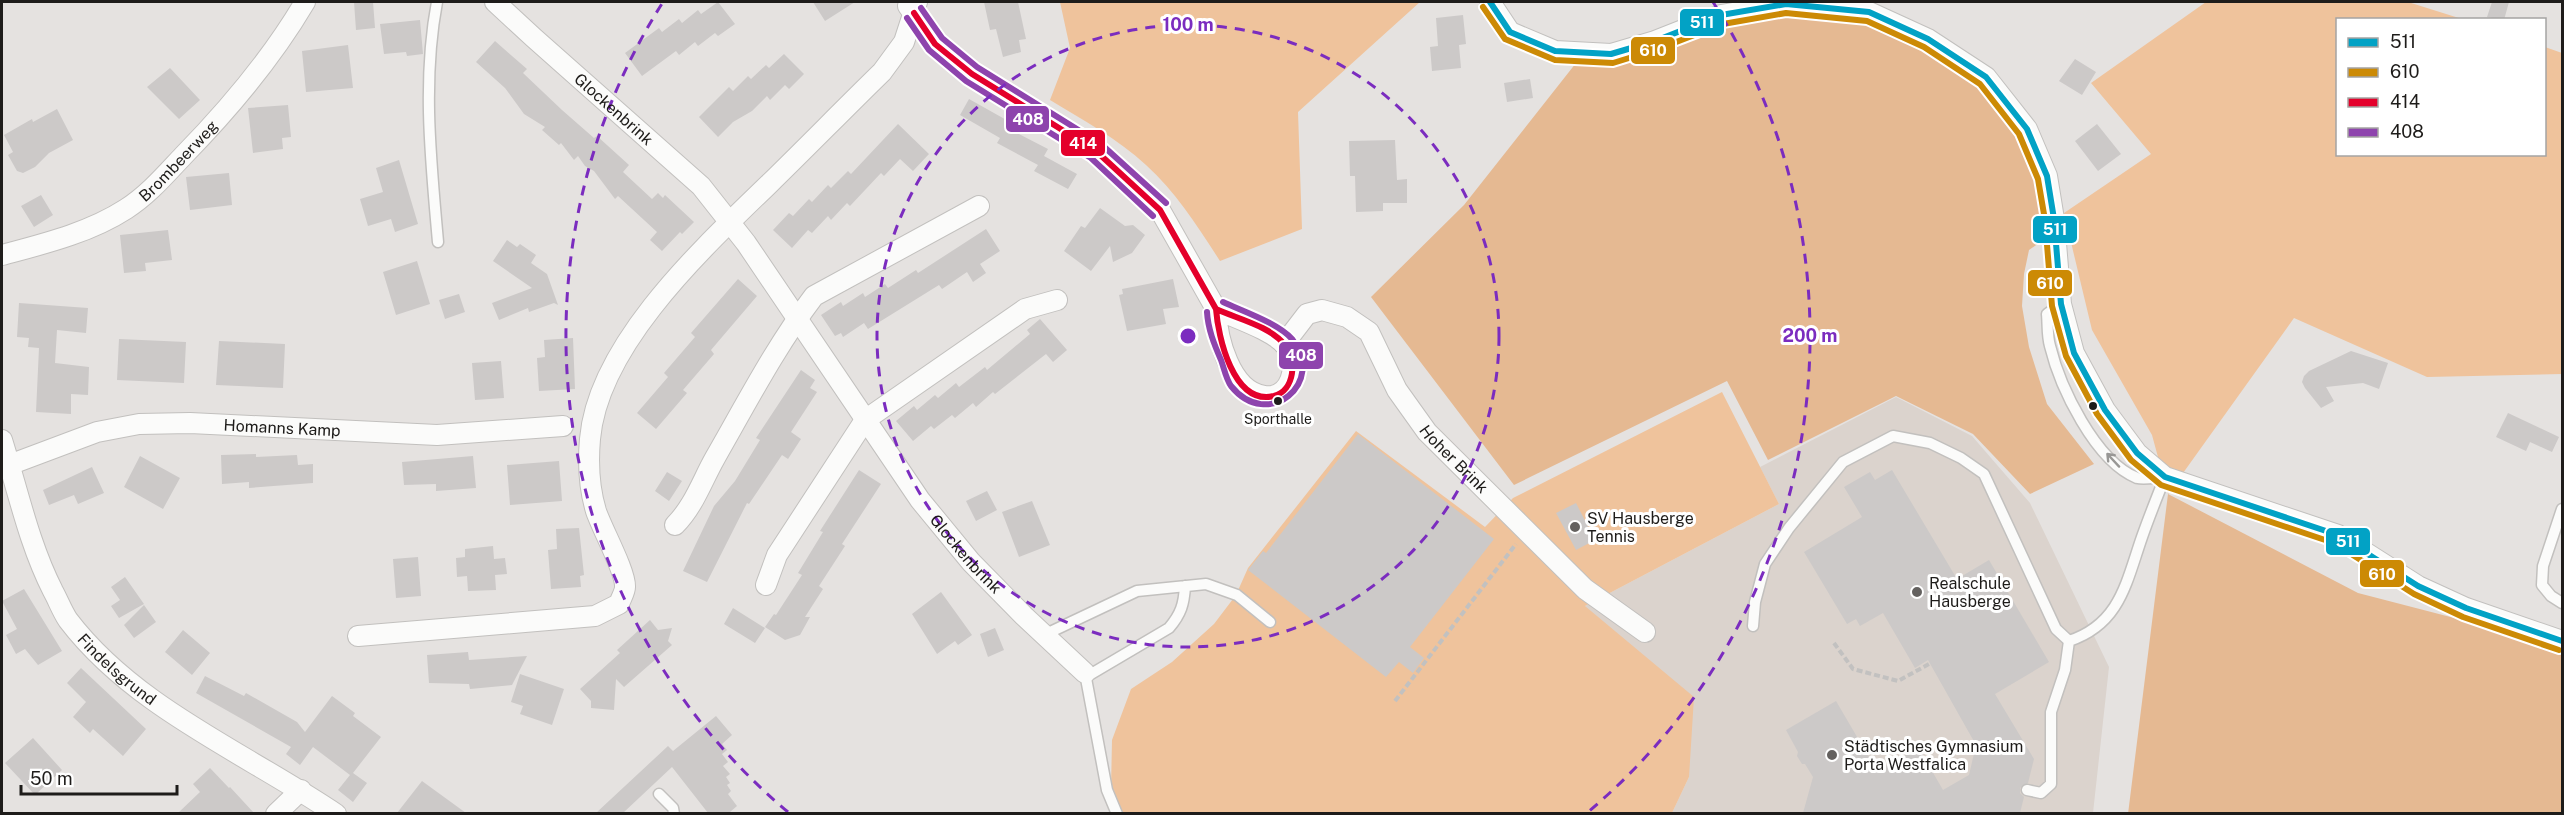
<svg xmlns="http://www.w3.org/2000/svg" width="2564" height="815" viewBox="0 0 2564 815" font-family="'Public Sans',sans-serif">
<rect width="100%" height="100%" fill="#e5e2e0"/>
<path fill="#dbd3cd" d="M1896,397L1972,436L2030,503L2109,667L2093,813H1672L1689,777L1585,606L1779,504L1760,467Z"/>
<path fill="#efc39c" d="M1060,2H1420L1298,112L1302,229L1220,261C1198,227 1176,192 1146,165C1118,139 1083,120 1050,100L1070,48Z
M2206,2H2408L2462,19L2338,20V154H2544L2545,47L2562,53V374L2427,377L2294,318L2168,494L2152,435L2092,330L2064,213L2151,154L2091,83Z
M1722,392L1779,504L1585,606L1694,697L1689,777L1672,813L1119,814L1111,789L1112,740L1131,689L1172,662L1214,624L1236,595L1248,568L1356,431L1485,527L1513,498Z"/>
<path fill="#e5b992" d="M1788,10L1862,16L1925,45L1981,79L2023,131L2040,181L2048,218L2046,238L2029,250L2024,274L2022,306L2029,347L2047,404L2094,464L2030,494L1973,434L1896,396L1768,460L1727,381L1514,485L1371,297L1464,205L1576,63L1614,59L1723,20Z
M2168,494L2358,593L2562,646V813L2128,814Z"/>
<path fill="#ccc9c8" d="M354,2H373L375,28L356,30Z
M718,2L735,24L718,36L715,33L698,46L695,42L679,55L676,51L642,76L625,53L659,28L662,32L679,19L682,23L698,10L701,14Z
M813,2H855L825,21Z
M984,2H1018L1026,39L1019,40L1021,52L1003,57L996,29L990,30Z
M2492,2H2509L2504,20L2487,17Z
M1463,15L1466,44L1459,45L1461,68L1432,71L1430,47L1438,46L1436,18Z
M420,20L423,54L407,56L406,52L384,54L380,24Z
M495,41L527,69L523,73L562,110L594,138L597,136L629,165L623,172L652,199L658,193L663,198L665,195L694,222L682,234L680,232L662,251L650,240L657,232L618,196L615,199L594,171L585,166L578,156L574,160L561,143L559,145L542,130L545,127L524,114L505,88L476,62Z
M348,45L353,88L306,92L302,51Z
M784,54L804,74L789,89L785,85L770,100L767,96L752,111L733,122L718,137L699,117L729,87L733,91L748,76L751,79L766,65L769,68Z
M2075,59L2096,72L2082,95L2059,81Z
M170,68L200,100L179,119L147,87Z
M1530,79L1533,98L1507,102L1504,83Z
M969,99L1010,122L1007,128L1048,149L1044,156L1077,174L1068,189L1034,171L1038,165L997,143L1000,138L960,115Z
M288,105L291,137L282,138L283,149L253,153L248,108Z
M57,109L73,140L49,153L35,167L23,173L17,171L8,155L13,152L4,135L32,119L33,122Z
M898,124L929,154L913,171L900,159L884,176L881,173L850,206L847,203L831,220L828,216L812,233L808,230L792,248L773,230L789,213L793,216L809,199L812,202L828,185L831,188L848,171L851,174Z
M2097,124L2121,154L2098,171L2075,141Z
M1395,140L1397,180L1407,179V203H1383V211L1356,212L1355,176H1350L1349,141Z
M399,160L418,224L395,232L391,219L368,226L360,199L383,192L376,168Z
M229,173L232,205L190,210L186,177Z
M41,195L53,215L34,227L21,206Z
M1100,208L1125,226L1133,225L1145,235L1132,253L1113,262L1110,246L1091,271L1064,251L1081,226L1085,228Z
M986,229L1000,251L980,264L986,273L973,282L967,272L942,289L939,285L868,329L864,323L843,337L841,333L835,336L821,315L841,302L843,306L863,293L865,297L885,284L888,288L916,270L918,273Z
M168,230L172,260L145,263L146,271L124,273L120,235Z
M507,240L517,247L520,244L536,255L531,263L547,274L558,305L554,303L529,312L528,308L499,320L492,303L532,288L493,261Z
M417,261L430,304L396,315L383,272Z
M738,279L757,296L711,350L714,354L683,390L687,393L656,429L637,413L668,377L664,373L695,337L691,333Z
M1173,279L1179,307L1163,309L1166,324L1127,331L1119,295L1123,294L1122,289Z
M459,294L465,312L445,319L439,300Z
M19,303L88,308L86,333L57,330L55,363L89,367L88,395L71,394V414L36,412L39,348L28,347L29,338L17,337Z
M1040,319L1067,350L1053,362L1046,354L995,394L993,392L976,407L973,403L955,418L952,415L934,429L931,426L913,441L896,421L914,406L917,410L935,395L938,398L956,383L959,387L985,367L987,370L1030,334L1027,330Z
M573,338L575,389L539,391L537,358L545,357L544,340Z
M119,339L186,342L184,383L117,380Z
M219,341L285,344L283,388L216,385Z
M2351,351L2388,363L2379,389L2363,383L2326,387L2334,401L2321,408L2305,388L2302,382L2304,376L2309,371Z
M501,361L504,398L475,400L472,363Z
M801,370L815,380L810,388L817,392L791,432L801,439L788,459L782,455L749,504L747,503L707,582L683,571L714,506L735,481L760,440L756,438Z
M2508,413L2559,437L2552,452L2530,442L2526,451L2496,437Z
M1358,434L1494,539L1410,647L1424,658L1413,673L1399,662L1386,677L1248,570L1263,551L1266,553Z
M256,454V457L297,455L298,465L313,464V483L249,488V482L222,484L221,455Z
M140,456L180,478L163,509L124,487Z
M473,456L476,488L436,491V484L404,485L402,462Z
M559,461L562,501L510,505L507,465Z
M92,467L104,493L78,504L74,495L49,505L43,490Z
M859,470L881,484L842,544L845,546L819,586L823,589L805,617H810L800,635L785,640L765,627L774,614L776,615L802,575L798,573L823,532L820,531Z
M1892,470L1957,579L1989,560L2049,662L1995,694L2034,759L2028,783L2020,788V793L2024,797L2020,813H1803L1813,777L1805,764H1802L1797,756L1798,752L1786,730L1836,701L1877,771L1914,750L1921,752L1943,790L1969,775L1976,745L1928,660L1915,668L1883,613L1860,626L1856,619L1847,624L1804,552L1862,517L1844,487L1870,472L1875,480Z
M667,472L682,481L669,501L655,491Z
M987,491L997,510L976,521L966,501Z
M1032,501L1050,545L1019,557L1002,512Z
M1576,503L1595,540L1576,550L1556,513Z
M579,528L584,575L580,576L581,587L551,589L548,550L557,549L556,529Z
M493,546L494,559L505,558L507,574L495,575L496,590L468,591L467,576L457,577L456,558L465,557V549Z
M418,557L421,596L396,598L393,559Z
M125,577L144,604L119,618L111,606L120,600L111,587Z
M24,589L62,651L38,665L25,649L16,654L6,635L17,629L2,601Z
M941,592L972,635L958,645L955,641L937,654L912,614Z
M144,605L156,622L134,638L124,625Z
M733,608L765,628L755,643L724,624Z
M650,620L658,630L672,628L668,641L672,645L624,687L616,679L614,710L591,708V701L580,689L620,653L617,650Z
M995,628L1004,650L988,657L980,634Z
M183,630L210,653L192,675L165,652Z
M468,652L469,660L527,656L512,685L470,689L469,684L429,683L427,655Z
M81,668L146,729L123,756L93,729L90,733L73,717L86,702L67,683Z
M520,674L564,689L552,725L520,714L523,706L511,702Z
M205,676L244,696L246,693L297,722L305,732L332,696L355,713L353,716L381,737L353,773L367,783L353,802L338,790L350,775L313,747L300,765L286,754L291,747L196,693Z
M716,716L732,735L722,744L727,750L722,754L728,762L723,766L730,774L726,777L730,783L727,785L731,791L728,794L737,806L730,812L708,813L672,767L623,813H596L668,746L673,751Z
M33,738L62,770L35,795L5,763Z
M210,768L229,788L230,787L254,813H178L200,792L193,784Z
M422,781L466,813H397Z"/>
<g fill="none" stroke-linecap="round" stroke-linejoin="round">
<defs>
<path id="lane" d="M437,2C422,81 431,162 438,242
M2562,509L2543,566L2542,585L2551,596L2562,603
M1753,626L1755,602L1765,564L1789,528L1843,462L1893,436L1930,443L1961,458L1984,474L2056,629L2069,641C2120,624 2126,583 2142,537C2149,517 2157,497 2165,477C2157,477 2145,480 2137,478C2095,461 2060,387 2050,346C2047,336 2048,324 2047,314L2061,304
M1044,635L1137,591L1206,584L1237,595L1270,622
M1085,673L1107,790L1117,814
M1086,677L1169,628C1181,614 1184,604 1185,586
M2027,790L2041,793L2051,784V712L2065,670L2069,641
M659,794L673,808L674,814"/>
<g id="street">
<path id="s1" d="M495,2L534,38L701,186L746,243L920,500L971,562L1024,616L1085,673"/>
<path d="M1490,2L1510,32L1555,51L1611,54L1655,41L1721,15L1786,4L1869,12L1928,39L1986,77L2027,129L2047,176L2054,219L2061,304L2074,353L2105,410L2137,453L2165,477L2338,535L2418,586L2466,608L2562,641"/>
<path d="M908,6L935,44L972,74L1096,151L1160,210L1216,309C1217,338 1230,391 1264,396C1290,400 1301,365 1286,346C1273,330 1235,318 1216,309"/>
<path id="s2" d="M2,255C43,244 89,233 126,209C148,195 165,175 183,156C229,109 272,58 305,2"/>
<path id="s3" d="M1284,344L1307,314L1322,310L1347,317L1369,332L1397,390L1427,432L1585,589L1645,632"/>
<path id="s4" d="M2,440C18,491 29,544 53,591C58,600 62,611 68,620C135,708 246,753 336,814"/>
<path id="s5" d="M9,465L97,432L139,424L190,423L437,435L563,426"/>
<path d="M675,525C694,506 702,481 715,458C746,404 776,346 814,296L979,206"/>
<path d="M766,585L777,555L865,420L1025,309L1057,300"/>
<path d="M358,636L595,616L619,604C621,598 625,592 625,587C626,572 602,529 596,511C589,488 588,462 590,439C598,344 704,247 769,184C807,147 844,109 882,72L904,42L917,2"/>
<path d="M276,814L301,790"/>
</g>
</defs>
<use href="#lane" stroke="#c2c0be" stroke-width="13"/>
<use href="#street" stroke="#c2c0be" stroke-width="22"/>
<path stroke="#c2c1c0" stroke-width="4" stroke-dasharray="6 3" stroke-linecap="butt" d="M1834,643L1853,669L1898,681L1929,664
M1395,701L1516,544"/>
<use href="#lane" stroke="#fbfbfa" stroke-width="10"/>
<use href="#street" stroke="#fbfbfa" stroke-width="20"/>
<defs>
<path id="bus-1" d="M1490,2L1510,32L1555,51L1611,54L1655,41L1721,15L1786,4L1869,12L1928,39L1986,77L2027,129L2047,176L2054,219L2061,304L2074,353L2105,410L2137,453L2165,477L2338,535L2418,586L2466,608L2562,641"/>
<path id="bus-2" d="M1483,7L1505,39L1555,60L1613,63L1658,49L1723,24L1786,13L1867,21L1924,47L1980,84L2019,134L2038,179L2045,220L2052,306L2066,356L2097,414L2131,460L2161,485L2334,543L2414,594L2463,617L2559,650"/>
<path id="bus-3" d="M914,13L935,44L972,74L1096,151L1160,210L1216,309
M1216,309C1238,319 1270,326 1285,345C1297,360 1295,390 1274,396C1233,406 1218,336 1216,309Z"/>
<path id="bus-4" d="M921,8L942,38L977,67L1101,144L1166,203
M907,18L929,50L966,81L1091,158L1153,216
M1207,312C1208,329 1214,344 1221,360C1224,368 1226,379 1231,386C1268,432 1327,382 1292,339C1278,323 1242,311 1223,302"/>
</defs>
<use href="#bus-1" stroke="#fff" stroke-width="10"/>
<use href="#bus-2" stroke="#fff" stroke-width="10"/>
<use href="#bus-3" stroke="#fff" stroke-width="10"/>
<use href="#bus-4" stroke="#fff" stroke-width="10"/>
<use href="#bus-1" stroke="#02a2c5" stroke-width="6"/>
<use href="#bus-2" stroke="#cc8a05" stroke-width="6"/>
<use href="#bus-3" stroke="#e4002b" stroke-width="6"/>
<use href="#bus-4" stroke="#8e44ad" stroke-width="6"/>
</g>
<defs><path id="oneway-shaft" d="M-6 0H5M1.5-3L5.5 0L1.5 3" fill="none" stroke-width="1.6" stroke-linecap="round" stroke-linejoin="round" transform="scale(1.5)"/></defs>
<use stroke="#989795" href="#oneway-shaft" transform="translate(2113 460) rotate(-133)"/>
<g fill="none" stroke="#7b2cbf" stroke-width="3" stroke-dasharray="10 8">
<circle cx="1188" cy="336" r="311"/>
<path d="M788 812A622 622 0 0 1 663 2M1713 2A622 622 0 0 1 1588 812"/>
</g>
<g fill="#1e1c1a" stroke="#fff" stroke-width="2">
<circle cx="1278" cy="401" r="5"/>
<circle cx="2093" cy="406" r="5"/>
</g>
<g fill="#64615f" stroke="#fff" stroke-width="2">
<circle cx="1575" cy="527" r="6"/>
<circle cx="1917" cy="592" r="6"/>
<circle cx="1832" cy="755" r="6"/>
</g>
<g text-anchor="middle" stroke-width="6" stroke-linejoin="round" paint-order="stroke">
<g font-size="14" fill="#1e1c1a" stroke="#fff">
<text x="1278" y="424">Sporthalle</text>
</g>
<g font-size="16" fill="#1e1c1a" stroke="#fff">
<text dy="6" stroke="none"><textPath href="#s1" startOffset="160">Glockenbrink</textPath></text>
<text dy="6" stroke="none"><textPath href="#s2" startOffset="204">Brombeerweg</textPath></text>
<text dy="6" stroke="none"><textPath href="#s5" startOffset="280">Homanns Kamp</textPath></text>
<text dy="6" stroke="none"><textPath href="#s3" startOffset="260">Hoher Brink</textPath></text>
<text dy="6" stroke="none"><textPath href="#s1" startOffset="730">Glockenbrink</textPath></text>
<text dy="6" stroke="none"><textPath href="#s4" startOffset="262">Findelsgrund</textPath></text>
</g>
<g font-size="16" fill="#1e1c1a" stroke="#fff" text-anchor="start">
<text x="1587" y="524">SV Hausberge<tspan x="1587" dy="18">Tennis</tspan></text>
<text x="1929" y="589">Realschule<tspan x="1929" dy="18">Hausberge</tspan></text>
<text x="1844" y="752">Städtisches Gymnasium<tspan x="1844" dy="18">Porta Westfalica</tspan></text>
</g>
</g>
<circle cx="1188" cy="336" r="9" fill="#7b2cbf" stroke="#fff" stroke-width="3"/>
<g font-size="18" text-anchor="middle" font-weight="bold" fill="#7b2cbf" stroke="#fff" stroke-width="6" stroke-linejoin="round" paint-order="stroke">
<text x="1188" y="31">100 m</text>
<text x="1810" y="342">200 m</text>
</g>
<g stroke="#fff" stroke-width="2">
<rect x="1679" y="8" width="46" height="29" rx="6" fill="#02a2c5"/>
<rect x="1630" y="36" width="46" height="29" rx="6" fill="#cc8a05"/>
<rect x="1005" y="105" width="45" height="28" rx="6" fill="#8e44ad"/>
<rect x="1060" y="129" width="46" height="28" rx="6" fill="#e4002b"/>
<rect x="2032" y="215" width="46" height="29" rx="6" fill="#02a2c5"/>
<rect x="2027" y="269" width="46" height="28" rx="6" fill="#cc8a05"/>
<rect x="1278" y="341" width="46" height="29" rx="6" fill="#8e44ad"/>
<rect x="2325" y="527" width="46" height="29" rx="6" fill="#02a2c5"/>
<rect x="2359" y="559" width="46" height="29" rx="6" fill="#cc8a05"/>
</g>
<g font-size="16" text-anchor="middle" font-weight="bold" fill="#fff">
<text x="1702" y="28">511</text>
<text x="1653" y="56">610</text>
<text x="1028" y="125">408</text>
<text x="1083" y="149">414</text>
<text x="2055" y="235">511</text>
<text x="2050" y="289">610</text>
<text x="1301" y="361">408</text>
<text x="2348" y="547">511</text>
<text x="2382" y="580">610</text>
</g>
<rect width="2564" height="815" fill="none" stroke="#1e1c1a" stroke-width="6"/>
<rect x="2336" y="18" width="210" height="138" fill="#ffffff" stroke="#a5a4a3" stroke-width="1.5"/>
<rect x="2348" y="38" width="30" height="9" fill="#02a2c5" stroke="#a5a4a3" stroke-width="1.5"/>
<text x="2390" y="48" font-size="18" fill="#1e1c1a">511</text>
<rect x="2348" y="68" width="30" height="9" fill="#cc8a05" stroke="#a5a4a3" stroke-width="1.5"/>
<text x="2390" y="78" font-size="18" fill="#1e1c1a">610</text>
<rect x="2348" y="98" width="30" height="9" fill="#e4002b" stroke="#a5a4a3" stroke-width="1.5"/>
<text x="2390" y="108" font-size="18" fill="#1e1c1a">414</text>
<rect x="2348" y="128" width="30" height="9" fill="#8e44ad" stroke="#a5a4a3" stroke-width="1.5"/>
<text x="2390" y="138" font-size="18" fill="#1e1c1a">408</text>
<path d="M21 785v9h156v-9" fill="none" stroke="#1e1c1a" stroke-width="3"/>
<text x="30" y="785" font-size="18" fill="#1e1c1a" stroke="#ffffff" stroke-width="4.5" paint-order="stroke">50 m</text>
</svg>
